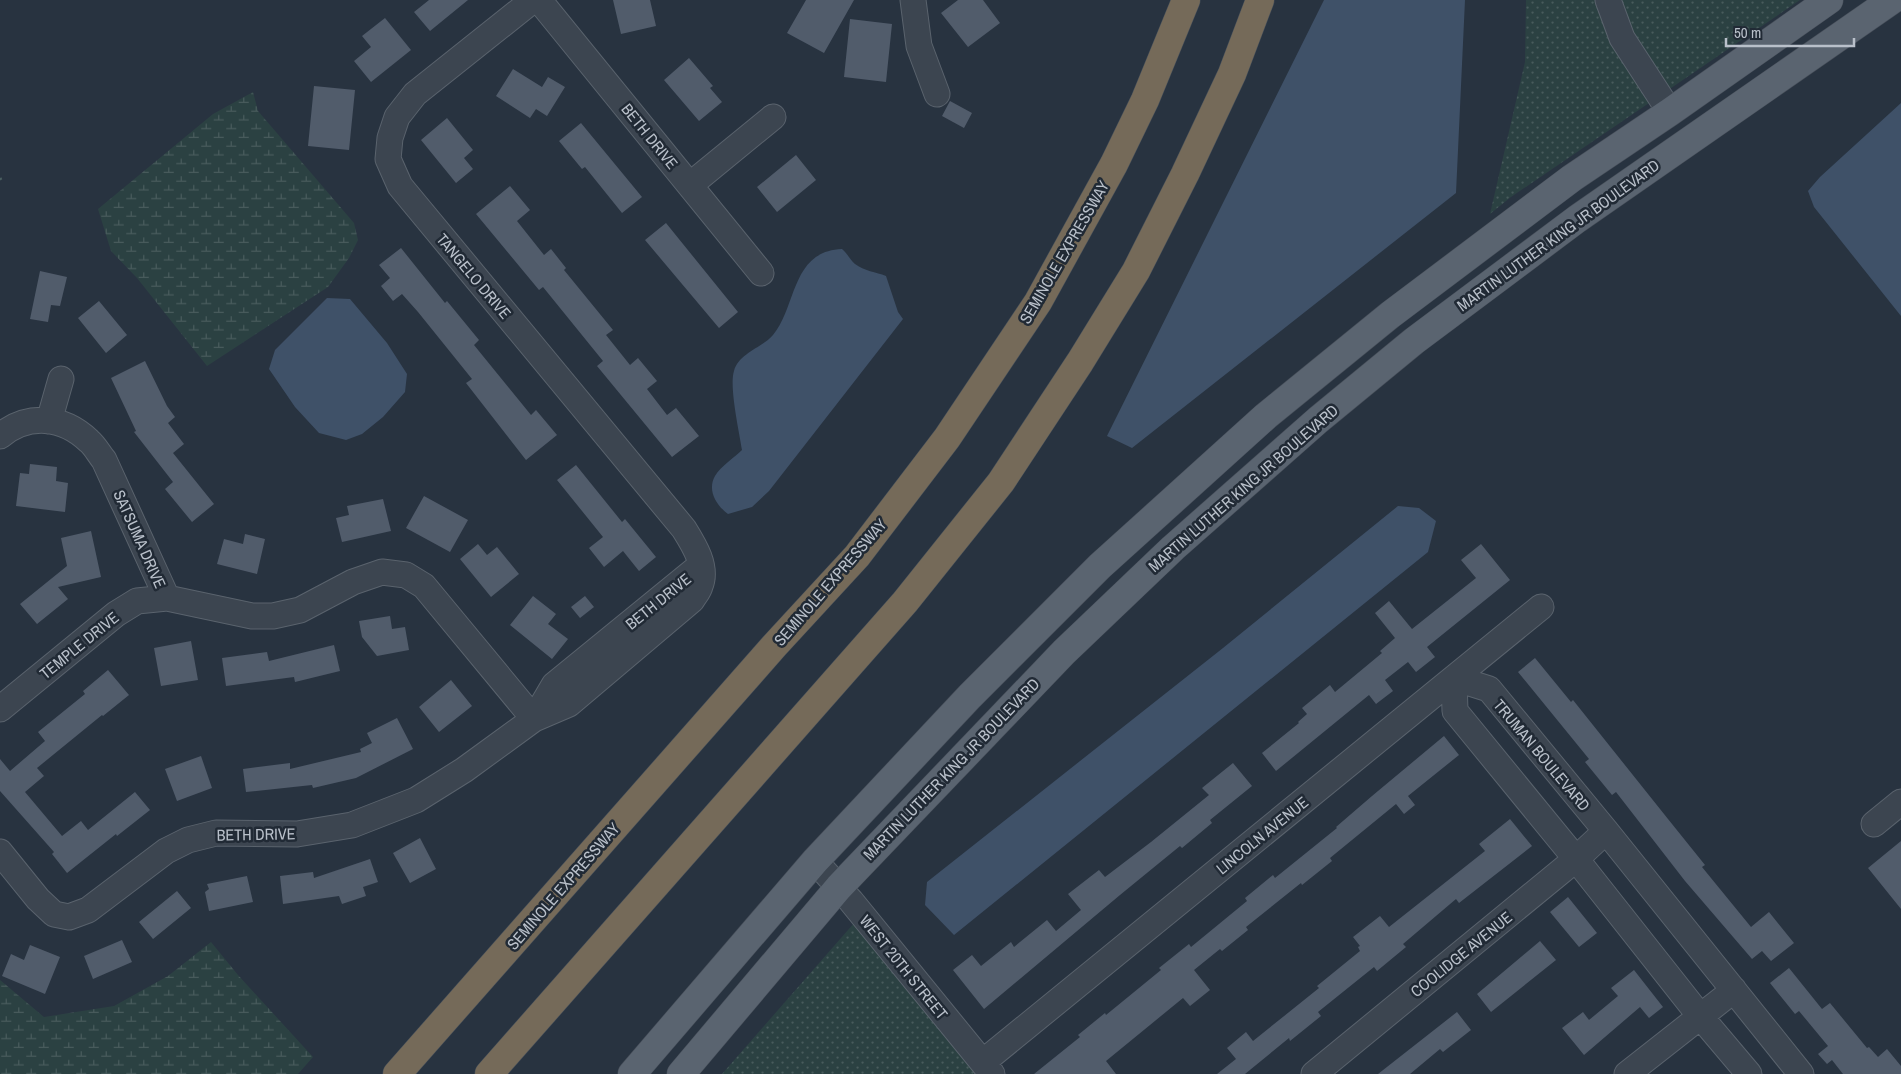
<svg xmlns="http://www.w3.org/2000/svg" width="1901" height="1074" viewBox="0 0 1901 1074" font-family="'Archivo Narrow',sans-serif">
<defs>
<pattern id="green-dots" width="8" height="8" patternUnits="userSpaceOnUse" patternTransform="scale(1.25)"><rect width="8" height="8" fill="#2b4142"/><path d="M2 2h.1M6 6h.1" fill="none" stroke="#485b5c" stroke-width="1.8" stroke-linecap="round"/></pattern>
<pattern id="wetland-marsh" width="20" height="14" patternUnits="userSpaceOnUse" patternTransform="scale(1.25)"><rect width="20" height="14" fill="#2b4142"/><path d="M1 5h8M5 5V1M11 12h8M15 12V8" fill="none" stroke="#485b5c"/></pattern>
</defs>
<rect width="100%" height="100%" fill="#283340"/>
<path fill="url(#green-dots)" d="M1526,0H1800L1511,197L1490,214L1525,62Z
M855,922L979,1074H722Z"/>
<path fill="url(#wetland-marsh)" d="M253,92L258,111L354,223L358,240L349,258L328,287L207,366L137,278L111,251L98,209L213,114Z
M211,942L238,975L313,1057L298,1074H0V980L44,1017L114,1006L168,976Z"/>
<path fill="#3f5168" d="M1324,0H1465L1456,193L1132,448L1107,436Z
M1901,103V316L1814,207L1808,191L1820,177Z
M842,249C848,254 850,260 855,264C864,271 876,272 886,276L898,312L903,319L769,491L752,507L728,514C716,505 707,490 715,476C721,466 734,458 742,450C739,431 729,386 734,371C739,353 762,348 773,335C797,306 791,251 842,249Z
M327,298L350,299L387,343L407,374L405,392L383,417L362,434L346,440L319,433L295,407L269,369L275,350Z
M1398,506L1419,508L1436,521L1428,552L954,935L925,905L927,882L1223,648Z"/>
<path fill="#515c6b" d="M429,0H468L430,31L414,12Z
M613,0H650L656,26L621,34Z
M806,0H854L824,53L787,33Z
M958,0H983L1000,23L968,47L941,13Z
M385,18L411,50L371,82L354,61L371,47L362,36Z
M850,19L892,24L886,82L844,77Z
M689,58L713,86L710,88L722,102L699,121L664,80Z
M513,69L542,87L548,77L565,87L547,116L536,109L530,118L496,96Z
M314,86L355,90L349,150L308,146Z
M950,101L972,113L964,128L942,116Z
M447,118L473,150L464,158L473,169L456,183L421,140Z
M581,123L642,197L622,213L585,167L582,169L559,141Z
M796,155L816,180L777,212L757,187Z
M510,186L530,210L517,221L544,255L551,249L566,268L564,270L613,330L606,335L630,365L638,358L657,381L647,389L667,415L676,408L699,436L672,457L597,366L603,361L543,287L539,290L476,214Z
M666,223L738,312L719,328L645,240Z
M401,248L445,303L447,301L479,340L474,345L531,415L536,410L557,435L526,460L466,383L472,379L418,312L402,294L393,301L381,286L390,278L379,265Z
M40,271L67,277L60,306L51,305L48,322L30,319Z
M99,301L127,335L106,353L78,318Z
M145,361L167,406L175,417L168,423L184,444L173,453L214,504L192,522L165,489L173,482L134,432L136,431L111,378Z
M30,464L57,467L56,481L68,483L65,512L16,506L20,473L29,474Z
M576,465L622,522L625,519L656,557L639,571L623,551L604,567L589,548L603,537L557,480Z
M424,496L468,520L450,552L406,528Z
M383,499L391,531L342,542L336,518L349,515L347,506Z
M91,531L101,577L58,587L68,599L37,624L20,604L67,566L61,538Z
M245,534L265,539L257,574L217,564L224,539L243,544Z
M478,544L487,555L497,547L519,574L491,597L460,559Z
M1481,544L1510,580L1427,647L1435,657L1416,672L1408,662L1385,680L1393,691L1376,704L1369,695L1276,771L1262,753L1299,723L1298,722L1307,714L1302,708L1330,685L1335,692L1382,653L1380,651L1395,638L1375,613L1389,601L1412,629L1476,578L1461,560Z
M533,596L556,614L548,624L568,639L552,659L510,625Z
M585,596L594,607L580,618L571,607Z
M390,616L392,629L405,627L409,650L377,656L362,637L359,621Z
M191,641L198,680L161,686L154,648Z
M334,645L340,671L295,682L294,677L226,686L222,658L267,652L269,661Z
M1535,658L1571,702L1573,700L1668,819L1705,865L1702,867L1751,927L1769,912L1794,943L1771,961L1762,951L1752,959L1685,881L1616,792L1612,795L1585,762L1589,759L1518,672Z
M108,670L129,695L103,716L102,715L37,768L44,776L25,792L62,836L81,821L88,830L135,792L150,810L117,836L116,834L67,873L52,854L54,852L0,791V759L10,771L45,741L38,732L85,694L83,691Z
M451,680L472,706L439,732L419,707Z
M397,718L413,749L356,778L313,788L312,785L246,792L243,769L290,763V769L361,752L360,749L372,743L367,733Z
M1444,736L1459,755L1408,796L1415,805L1404,814L1396,804L1330,858L1332,861L1302,885L1301,883L1246,927L1248,930L1222,951L1220,949L1194,970L1210,990L1190,1006L1183,998L1106,1061L1116,1074H1034L1080,1037L1078,1035L1105,1013L1106,1015L1161,970L1159,968L1189,944L1191,947L1247,901L1245,898L1273,875L1275,878L1337,828L1336,827L1372,796Z
M201,756L212,788L177,801L165,769Z
M1233,763L1252,786L1210,820L1212,823L1182,848L1180,846L1120,895L984,1009L953,970L972,955L981,966L1011,942L1014,947L1047,920L1056,931L1081,910L1068,894L1099,870L1105,877L1151,842L1209,795L1202,788Z
M1510,819L1532,846L1459,903L1456,899L1403,944L1406,947L1377,971L1374,967L1318,1012L1321,1016L1290,1041L1289,1038L1245,1074H1217L1236,1059L1227,1048L1246,1032L1253,1041L1319,988L1317,986L1360,951L1358,947L1360,946L1353,937L1380,916L1389,927L1485,851L1479,844Z
M420,838L436,869L410,883L393,853Z
M1901,841V909L1868,868Z
M370,859L378,882L363,887L366,896L342,904L339,896L283,904L280,876L313,872L314,878Z
M247,876L253,902L209,911L205,892L209,889L207,884Z
M177,891L191,908L153,939L139,922Z
M1568,897L1597,933L1579,947L1550,912Z
M122,940L132,962L93,979L84,956Z
M1540,941L1556,960L1491,1012L1477,994Z
M30,945L60,957L45,994L2,976L11,954L24,960Z
M1789,968L1822,1009L1830,1003L1867,1048L1869,1047L1878,1057L1887,1049L1901,1066V1074H1843L1832,1060L1827,1064L1818,1054L1828,1046L1799,1011L1795,1014L1770,983Z
M1634,970L1663,1007L1649,1018L1640,1007L1584,1055L1562,1028L1583,1012L1589,1020L1618,996L1611,988Z
M1457,1012L1471,1030L1443,1052L1440,1049L1410,1074H1378Z"/>
<g fill="none" stroke-linecap="round" stroke-linejoin="round">
<defs>
<path id="minor" d="M539,0L761,273
M913,0L919,46L937,94
M1608,0L1622,38L1670,112
M690,185L773,117
M49,421L61,379
M0,436C28,413 63,416 89,441C95,446 99,454 104,460L167,598
M0,709L116,614L137,601L167,598L252,616H273L300,610L353,582L382,572L406,575L424,586L534,719
M534,719L554,685L701,565
M1874,824L1901,802
M0,852L38,899L54,914L69,917L88,910L166,851L188,840L216,833L297,834L352,825L416,800L464,770L534,719L569,704L692,600C694,596 699,591 700,586C708,567 694,545 684,529L400,186L388,159L390,138L397,117L415,94L533,0
M815,861L851,901L992,1074
M983,1062L1541,607
M1314,1074L1576,859L1606,831
M1627,1074L1734,990
M1749,1074L1700,1016L1576,859L1455,711L1454,678L1489,689L1606,831L1801,1074"/>
<path id="major" d="M632,1074L815,861L970,696L1100,566L1266,416L1390,315L1572,178L1670,112L1829,0
M681,1074L839,887L1064,652L1173,548L1318,420L1414,341L1577,219L1892,0"/>
<path id="highway" d="M397,1074L775,645L857,556L947,438L1038,302L1114,164L1145,100L1186,0
M489,1074L905,602L1001,482L1080,362L1136,271L1185,174L1232,74L1260,0"/>
</defs>
<use href="#minor" stroke="#5a636d" stroke-width="27"/>
<use href="#major" stroke="#464e59" stroke-width="29"/>
<use href="#highway" stroke="#47505a" stroke-width="29"/>
<path stroke="#4a5e60" stroke-width="3" stroke-dasharray="4 4" stroke-linecap="butt" d="M0,178L1,180"/>
<use href="#minor" stroke="#3c4550" stroke-width="25"/>
<use href="#major" stroke="#5a6470" stroke-width="28"/>
<use href="#highway" stroke="#756a59" stroke-width="28"/>
</g>
<g text-anchor="middle" stroke-width="5" stroke-linejoin="round" paint-order="stroke">
<g font-size="16" fill="#b9c0ca" stroke="#212a35">
<text transform="translate(650 136) rotate(51)" y="6">BETH DRIVE</text>
<text transform="translate(1558 235) rotate(-36)" y="6">MARTIN LUTHER KING JR BOULEVARD</text>
<text transform="translate(1064 252) rotate(-60)" y="6">SEMINOLE EXPRESSWAY</text>
<text transform="translate(474 276) rotate(50)" y="6">TANGELO DRIVE</text>
<text transform="translate(1243 488) rotate(-41)" y="6">MARTIN LUTHER KING JR BOULEVARD</text>
<text transform="translate(140 539) rotate(66)" y="6">SATSUMA DRIVE</text>
<text transform="translate(830 582) rotate(-49)" y="6">SEMINOLE EXPRESSWAY</text>
<text transform="translate(658 601) rotate(-39)" y="6">BETH DRIVE</text>
<text transform="translate(79 645) rotate(-39)" y="6">TEMPLE DRIVE</text>
<text transform="translate(1542 755) rotate(50)" y="6">TRUMAN BOULEVARD</text>
<text transform="translate(951 769) rotate(-46)" y="6">MARTIN LUTHER KING JR BOULEVARD</text>
<text transform="translate(256 834) rotate(-1)" y="6">BETH DRIVE</text>
<text transform="translate(1262 835) rotate(-39)" y="6">LINCOLN AVENUE</text>
<text transform="translate(563 886) rotate(-49)" y="6">SEMINOLE EXPRESSWAY</text>
<text transform="translate(1461 954) rotate(-39)" y="6">COOLIDGE AVENUE</text>
<text transform="translate(904 967) rotate(51)" y="6">WEST 20TH STREET</text>
</g>
</g>
<path d="M1726 38v8h128v-8" fill="none" stroke="#b9c0ca" stroke-width="2.5"/>
<text x="1734" y="38" font-size="15" fill="#b9c0ca" stroke="#212a35" stroke-width="4" paint-order="stroke">50 m</text>
</svg>
